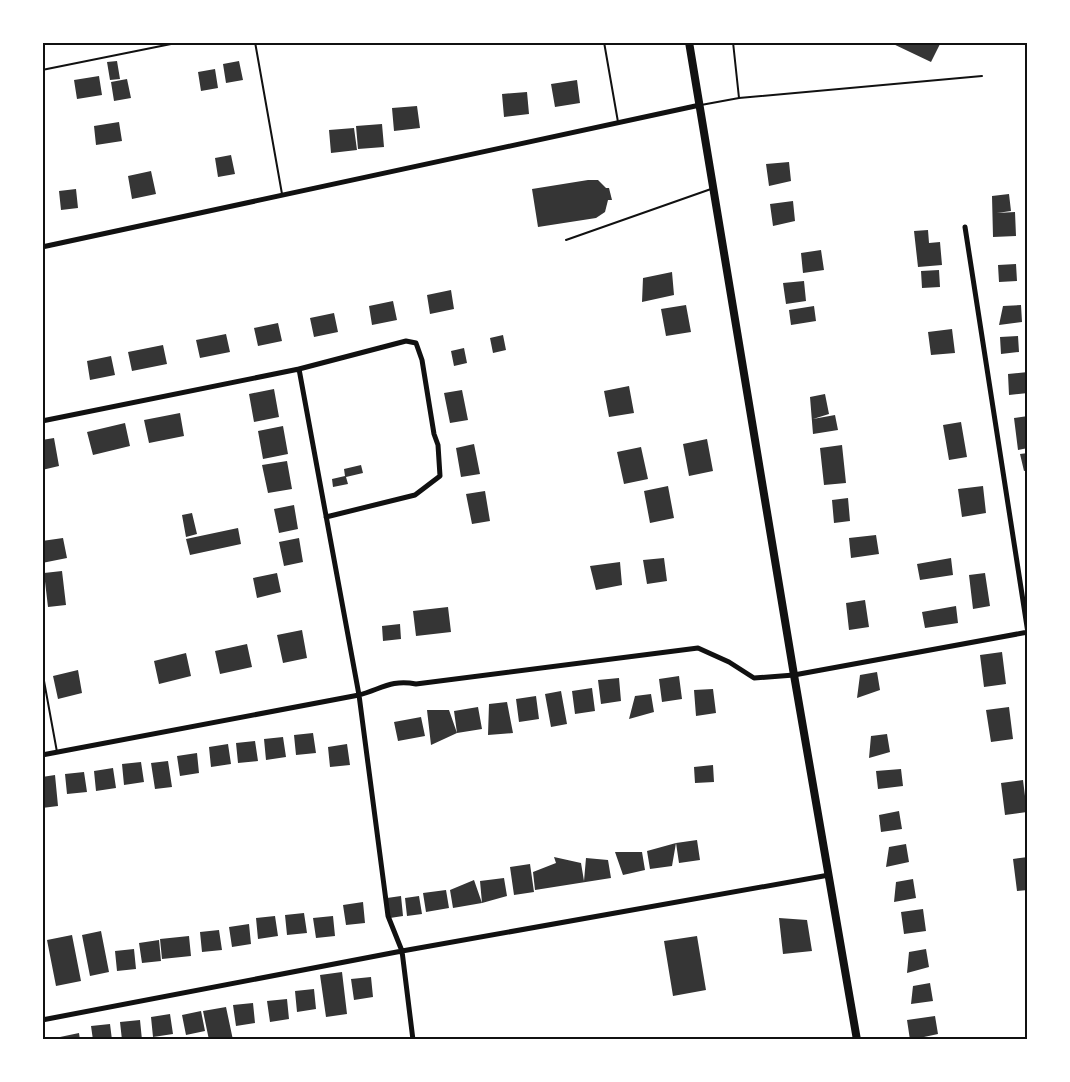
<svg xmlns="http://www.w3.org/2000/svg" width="1070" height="1082" viewBox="0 0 1070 1082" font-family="Raleway,sans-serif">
<rect width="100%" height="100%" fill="#fff"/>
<path fill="#353535" d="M889,42H941L931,62Z
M117,61L120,79L110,80L107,62Z
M239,61L243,80L226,83L223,64Z
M215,69L218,88L201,91L198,72Z
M99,76L102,95L77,99L74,80Z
M127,79L131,98L114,101L111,82Z
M577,80L580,103L555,107L551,84Z
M527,92L529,114L504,117L502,94Z
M417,106L420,128L394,131L392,108Z
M119,122L122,141L96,145L94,126Z
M382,124L384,147L358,149L356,126Z
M354,128L357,150L331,153L329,130Z
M231,155L235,174L218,177L215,158Z
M789,162L791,181L769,186L766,164Z
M151,171L156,194L132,199L128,176Z
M588,180H598L606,188H609L612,200H608L605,212L596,218L538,227L532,189Z
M76,189L78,208L61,210L59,191Z
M1009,194L1011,211L997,213L1015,212L1016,236L993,237L992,196Z
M793,201L795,221L773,226L770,204Z
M928,230L929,243L940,242L942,265L918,267L914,231Z
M821,250L824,270L803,273L801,253Z
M1016,264L1017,281L999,282L998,265Z
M939,270L940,287L922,288L921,271Z
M672,272L674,295L642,302L643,278Z
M804,281L806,301L786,304L783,283Z
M451,290L454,309L430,314L427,295Z
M393,301L397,320L372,325L369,306Z
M686,305L691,332L666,336L661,309Z
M1021,305L1022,322L999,325L1003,306Z
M814,306L816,321L791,325L789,310Z
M334,313L338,332L314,337L310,318Z
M278,323L282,341L258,346L254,328Z
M952,329L955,353L931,355L928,332Z
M226,334L230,352L200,358L196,340Z
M503,335L506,350L493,353L490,338Z
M1018,336L1019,352L1001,354L1000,337Z
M163,345L167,364L132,371L128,352Z
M464,348L467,363L454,366L451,351Z
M111,356L115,375L90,380L87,361Z
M1028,372V393L1009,395L1008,374Z
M629,386L634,413L609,417L604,391Z
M274,389L279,417L254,422L249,394Z
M462,390L468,420L450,423L444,393Z
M825,394L829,414L813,419L835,415L838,430L813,434L810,397Z
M180,413L184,436L149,443L144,420Z
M1028,416V448L1018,450L1014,418Z
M961,422L967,457L949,460L943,425Z
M125,423L130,446L93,455L87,432Z
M283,426L288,454L263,459L258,431Z
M54,438L59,466L42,470V440Z
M707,439L713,471L689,476L683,444Z
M474,444L480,474L461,477L456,448Z
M842,445L846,483L824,485L820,448Z
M641,447L648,479L624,484L617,452Z
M1028,453V470L1024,471L1020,454Z
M287,461L292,489L268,493L262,465Z
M361,465L363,473L346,477L348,484L333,487L332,479L345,476L344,469Z
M668,486L674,518L650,523L644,491Z
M983,486L986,513L962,517L958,489Z
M485,491L490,521L472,524L466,494Z
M848,498L850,521L834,523L832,500Z
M294,505L298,529L279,533L274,509Z
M192,513L197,534L186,537L182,515Z
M238,528L241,544L190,555L186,539Z
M876,535L879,554L851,558L849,538Z
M63,538L67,558L42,563V541Z
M299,538L303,562L284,566L279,542Z
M664,558L667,581L647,584L643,560Z
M951,558L953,575L920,580L917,564Z
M620,562L622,585L596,590L590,566Z
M62,571L66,605L48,607L44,573Z
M277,573L281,592L257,598L253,578Z
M985,573L990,606L973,609L969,575Z
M865,600L869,627L849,630L846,603Z
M956,606L958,623L925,628L922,612Z
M448,607L451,632L416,636L413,611Z
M400,624L401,639L383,641L382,626Z
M302,630L307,658L283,663L277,635Z
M247,644L252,667L220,674L215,651Z
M1002,652L1006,684L984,687L980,655Z
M186,653L191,676L159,684L154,661Z
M78,670L82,693L58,699L53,676Z
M877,672L880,690L857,698L860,675Z
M679,676L682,699L662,702L659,679Z
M619,678L621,701L601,704L598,680Z
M592,688L595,711L575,714L572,691Z
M713,689L716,713L696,716L694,690Z
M561,691L567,724L551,727L545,694Z
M651,694L654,712L629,719L635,696Z
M536,696L539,719L519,722L516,699Z
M507,702L513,733L488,735L489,704Z
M478,707L482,729L457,733L454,711Z
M1009,707L1013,739L991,742L986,710Z
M427,710H449L457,733L431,745Z
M421,717L425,736L398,741L394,722Z
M313,733L316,753L296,755L294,735Z
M887,734L890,752L869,758L871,736Z
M283,737L286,757L266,760L264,739Z
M255,741L258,761L238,763L236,743Z
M228,744L231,764L211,767L209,747Z
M347,744L350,765L330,767L328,747Z
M197,753L199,773L180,776L177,756Z
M168,761L172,787L155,789L151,763Z
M141,762L144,782L124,785L122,764Z
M713,765L714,782L695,783L694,767Z
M113,768L116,788L96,791L94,771Z
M901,769L903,786L878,789L876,771Z
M84,772L87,792L67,794L65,774Z
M55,775L58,806L42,808V777Z
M1023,780L1027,812L1005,815L1001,783Z
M899,811L902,829L881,832L879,815Z
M697,840L700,860L679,863L676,843L672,866L650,869L647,851L676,843Z
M906,844L909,862L886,867L889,847Z
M615,852H642L645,870L623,875Z
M554,857L581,863L584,881L586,858L608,860L611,878L535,890L533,872L556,863Z
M1028,857V890L1017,891L1013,859Z
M530,864L534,892L514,895L510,867Z
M504,878L507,896L482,903L453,908L450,890L474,880L482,903L480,881Z
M913,879L916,898L894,902L896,882Z
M446,890L449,908L426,912L423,893Z
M401,896L403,916L390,918L387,898Z
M419,896L422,914L407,916L405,898Z
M363,902L365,923L346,925L343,905Z
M923,909L926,931L904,934L901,912Z
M304,913L307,933L287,935L285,915Z
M275,916L278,936L258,939L256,918Z
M333,916L335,936L316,938L313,918Z
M779,918L807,920L812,951L783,954Z
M249,924L251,944L232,947L229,927Z
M219,930L222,950L202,952L200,932Z
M101,931L109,972L90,976L82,935Z
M72,935L81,981L56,986L47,940Z
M189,936L191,956L162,959L160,939Z
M697,936L706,990L673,996L664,941Z
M159,940L161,961L142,963L139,943Z
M134,949L136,969L117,971L115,951Z
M926,949L929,967L907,973L909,952Z
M342,972L347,1014L326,1017L320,975Z
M371,977L373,997L354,1000L351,979Z
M930,983L933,1001L911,1004L913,986Z
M314,989L316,1009L297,1012L295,991Z
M287,999L289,1019L270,1022L267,1001Z
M253,1003L255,1023L236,1026L233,1005Z
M226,1007L233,1040H209L203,1011Z
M201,1011L205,1031L186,1035L182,1015Z
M170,1014L173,1034L153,1037L151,1017Z
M935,1016L938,1034L910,1040L907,1020Z
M140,1020L142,1040H122L120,1022Z
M110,1024L112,1040H93L91,1026Z
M79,1033L80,1040H61L60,1037Z"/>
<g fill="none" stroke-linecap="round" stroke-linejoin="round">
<path stroke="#111" stroke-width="2" d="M255,42L282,194
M604,42L618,122
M733,42L739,98
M42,70L181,42
M701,105L739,98L982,76
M566,240L711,189
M42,670L57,752"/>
<path stroke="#111" stroke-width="5" d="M965,227L1028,633
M42,247L700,105
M299,369L406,341L416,343L422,360L434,434L438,445L440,476L415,495L326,517
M42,421L299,369L359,695L388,916L402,951L413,1040
M42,755L359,695C381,689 392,679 416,684L698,648L729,662L754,678L794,675L1028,632
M42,1020L402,951L829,875"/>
<path stroke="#111" stroke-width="8" d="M689,42L794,675L857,1040"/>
</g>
<rect width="1070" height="1082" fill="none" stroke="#ffffff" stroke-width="87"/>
<rect x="44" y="44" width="982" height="994" fill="none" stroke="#111" stroke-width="2"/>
</svg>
